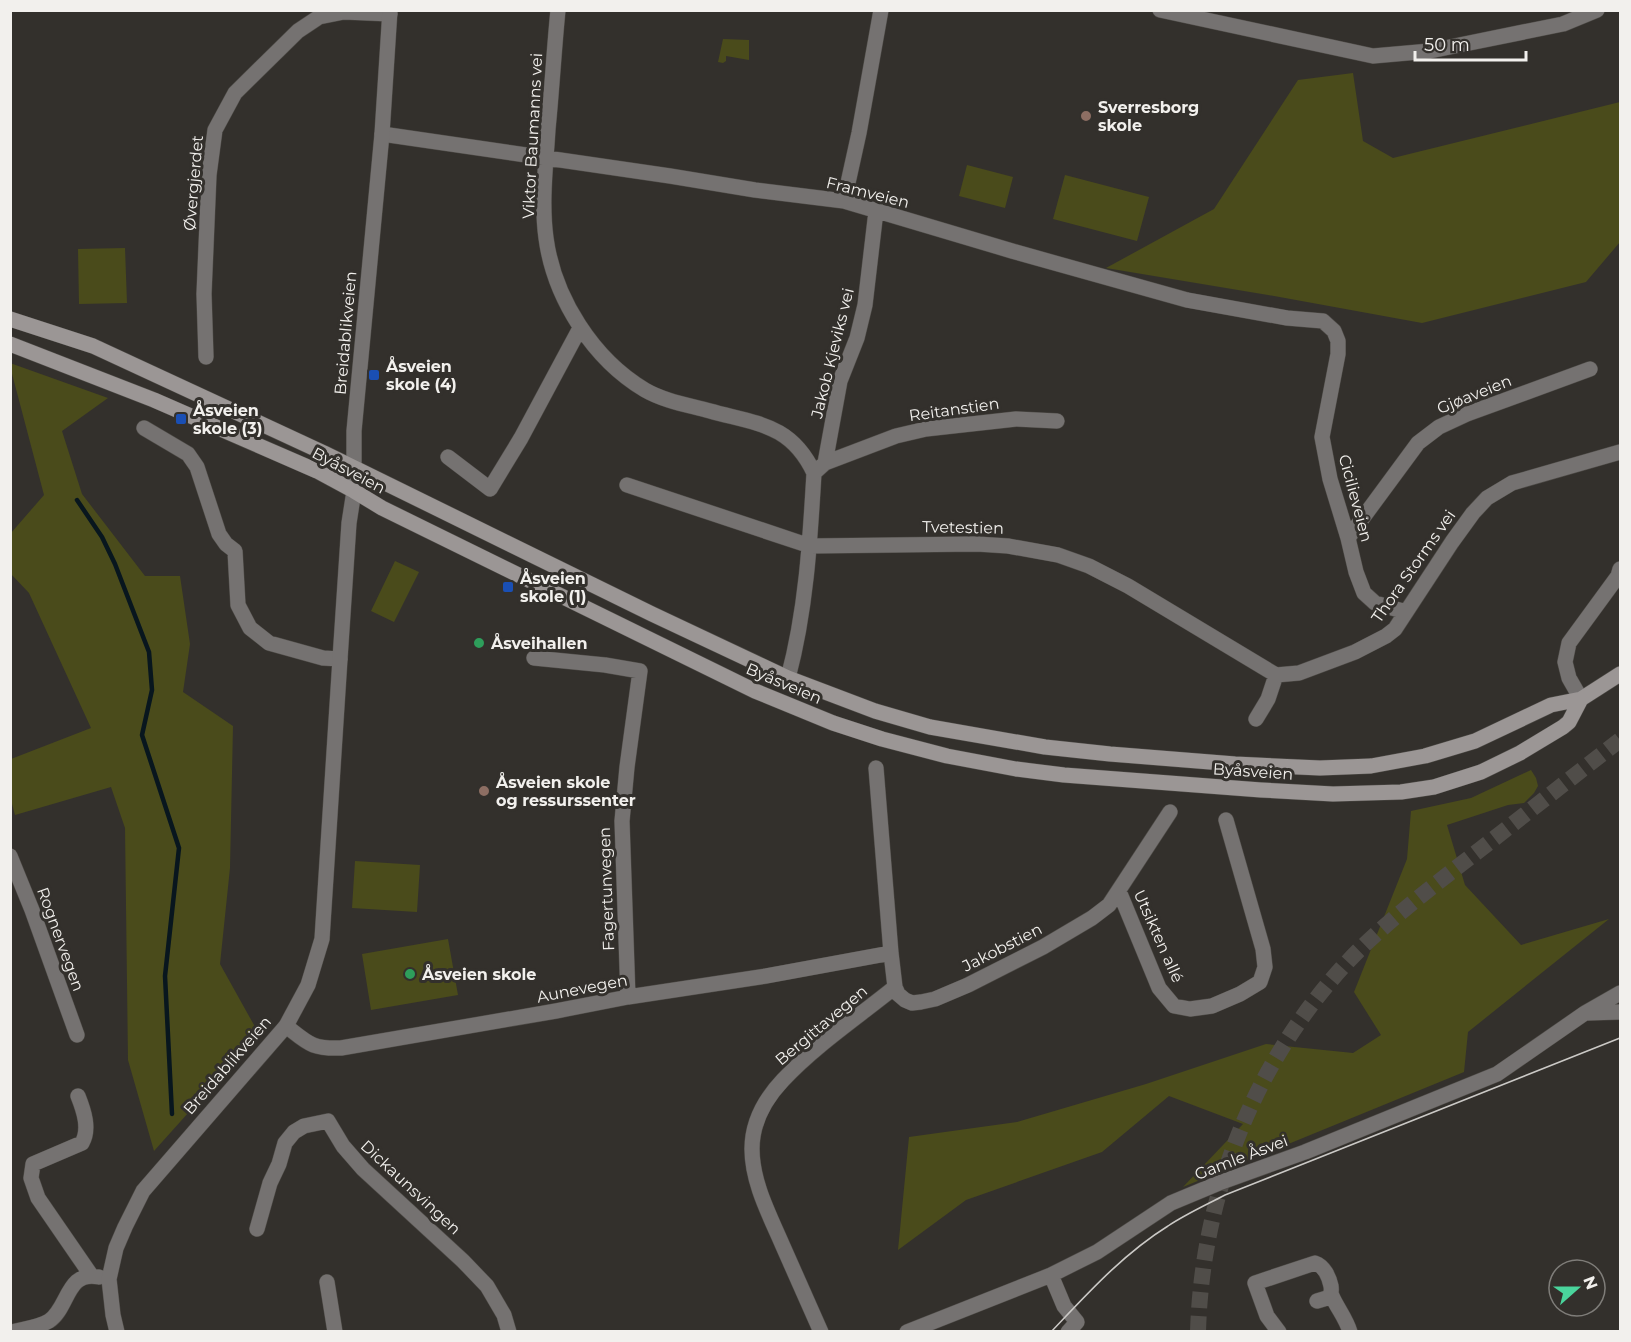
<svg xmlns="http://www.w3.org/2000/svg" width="1631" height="1342" viewBox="0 0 1631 1342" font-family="Montserrat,sans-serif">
<rect width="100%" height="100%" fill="#33302c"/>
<path fill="#4a4b1b" d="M723,39L749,40V60L726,56V61L723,63L718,62Z
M1353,73L1363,141L1393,158L1620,102V242L1586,282L1422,323L1268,295L1106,268L1214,209L1298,80Z
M967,165L1013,177L1005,208L959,196Z
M1065,175L1149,197L1137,241L1053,219Z
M125,248L127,303L79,304L78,249Z
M10,363L108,398L62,431L82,494L145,576H180L190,644L183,692L233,726L230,868L220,964L259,1034L154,1151L128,1060L125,828L111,787L15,815L11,800V759L91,728L29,593L11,574V533L44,495L11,370Z
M395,561L419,572L394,622L371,611Z
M1531,770L1536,778L1538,786L1534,793L1524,803L1508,805L1447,825L1465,885L1521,945L1609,919L1468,1032L1464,1072L1183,1187L1243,1124L1169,1096L1102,1152L966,1200L898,1250L909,1137L1017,1122L1146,1084L1266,1044L1353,1053L1381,1035L1354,992L1407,859L1411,811L1471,798Z
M355,861L420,865L417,912L352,908Z
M448,939L458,995L371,1010L362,954Z"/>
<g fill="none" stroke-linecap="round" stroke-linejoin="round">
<path stroke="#08161e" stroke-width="4.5" d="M77,500L102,537L115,564L149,652L152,690L142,735L179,848L165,976L172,1114"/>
<path stroke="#504d49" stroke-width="16" stroke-dasharray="16 8" stroke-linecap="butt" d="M1198,1332C1202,1190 1258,1052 1358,951C1394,916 1434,885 1473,855C1522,817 1571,778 1620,740"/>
<defs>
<path id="minor" d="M558,10C554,50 552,89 548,129C546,164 541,202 546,238C554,298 593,359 645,390C664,401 688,405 710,411C757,424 791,424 814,473
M1160,10L1373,56L1430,51L1563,24L1597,10
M382,134L670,176L755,190L844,201L1012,251L1187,300L1287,318L1323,321L1334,331L1338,341V354L1322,437L1330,479L1348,538L1356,572L1364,593L1375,603L1406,612
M844,201L859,133L881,10
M206,357L204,294L209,175L215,130L235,93L298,31L319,17L344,12L390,14
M144,428L188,454L197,467L219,534L226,544L235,551L238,605L250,628L269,643L323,658L340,659
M448,457L490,489L521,438L580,328
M825,463L896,436L926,429L1016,419L1057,421
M627,485L810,546L977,544L1008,546L1058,555L1089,566L1128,586L1276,675
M1348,538L1418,443L1439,427L1467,414L1590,369
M534,658L605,665L640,671L627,767L622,821L628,997
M1276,675L1299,673L1355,652L1386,636L1395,629L1452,542L1473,513L1487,498L1512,483L1620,452
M788,678C806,611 810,542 814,473L825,463L840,381L857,338L865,305L876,211
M1581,699L1569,678L1565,662L1569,643L1618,576L1620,569
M1256,719L1268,699L1276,675
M876,768L891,953L895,987L898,994L905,1000L912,1003L921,1002L935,999L968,985L1043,947L1092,918L1109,905L1170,812
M10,856L32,910L77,1035
M1119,891L1159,988L1174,1006L1190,1009L1212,1006L1240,994L1260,982L1265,967L1263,949L1226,820
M1588,1013L1620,1012
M286,1026C308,1043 311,1049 341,1048L556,1011L628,997L766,976L891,953
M78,1096C84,1111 90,1129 82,1143L33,1164L31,1178L38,1198L91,1275
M257,1229L270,1183L279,1164L285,1143L294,1132L304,1126L328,1121L343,1146L363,1169L463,1261L487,1286L504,1315L509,1332
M1051,1275L1064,1306L1077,1322L1068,1332
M327,1282L335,1332
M1317,1301L1327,1298L1331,1294
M12,1332C24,1329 39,1327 49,1321C69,1308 66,1270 99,1277
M821,1332C808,1302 795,1273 782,1244C769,1214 752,1182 752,1149C752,1123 765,1099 783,1080C816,1045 858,1017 895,987
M907,1332L1051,1275L1097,1252L1171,1203L1219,1183L1305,1152L1497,1074L1585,1013L1620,993
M1279,1332L1267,1316L1255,1283L1315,1263C1324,1266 1329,1277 1331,1286C1332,1293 1330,1290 1332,1296C1337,1308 1346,1318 1350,1332"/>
<path id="tertiary" d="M117,1332L113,1315L109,1279L116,1248L125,1227L143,1191L286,1026L308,985L322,939L340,659L349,523L354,491V431L382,134L390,10"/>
<path id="secondary" d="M10,319L93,346L324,453L652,614L788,678L875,711L930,727L1045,747L1110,754L1235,764L1320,768L1371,766L1425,756L1475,741L1551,705L1581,699L1620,674
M10,344L154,400L317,471L354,491L382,508L755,691L833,723L882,739L947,756L1016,769L1064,775L1261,790L1333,794L1401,792L1434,787L1481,772L1520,753L1563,727L1569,722L1581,699"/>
</defs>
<use href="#minor" stroke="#4e4b47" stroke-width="16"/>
<use href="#tertiary" stroke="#4e4b47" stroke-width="16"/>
<use href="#secondary" stroke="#4e4b47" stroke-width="16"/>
<use href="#minor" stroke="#757271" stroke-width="15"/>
<use href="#tertiary" stroke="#757271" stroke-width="15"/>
<use href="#secondary" stroke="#9b9695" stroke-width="15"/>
<path stroke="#cbc9c6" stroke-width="1.5" d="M1051,1332C1087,1294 1123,1254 1168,1226C1186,1214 1206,1205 1225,1195L1620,1038"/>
</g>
<g fill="#8d6e63" stroke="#33302c" stroke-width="2">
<circle cx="1086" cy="116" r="6"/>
<circle cx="484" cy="791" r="6"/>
</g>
<g fill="#1a4fb4" stroke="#33302c" stroke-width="2">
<rect x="368" y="369" width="12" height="12" rx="3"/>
<rect x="175" y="413" width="12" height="12" rx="3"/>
<rect x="502" y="581" width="12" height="12" rx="3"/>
</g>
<g fill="#2e9e5b" stroke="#33302c" stroke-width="2">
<circle cx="479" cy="643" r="6"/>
<circle cx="410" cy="974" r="6"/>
</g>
<g text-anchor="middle" stroke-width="6" stroke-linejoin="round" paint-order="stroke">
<g font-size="16" font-weight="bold" fill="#f2f0ed" stroke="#33302c" text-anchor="start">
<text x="1098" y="113">Sverresborg<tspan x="1098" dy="18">skole</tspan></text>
<text x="386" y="372">Åsveien<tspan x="386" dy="18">skole (4)</tspan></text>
<text x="193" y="416">Åsveien<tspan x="193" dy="18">skole (3)</tspan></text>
<text x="520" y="584">Åsveien<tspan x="520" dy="18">skole (1)</tspan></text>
<text x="491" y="649">Åsveihallen</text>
<text x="496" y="788">Åsveien skole<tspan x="496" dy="18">og ressurssenter</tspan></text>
<text x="422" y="980">Åsveien skole</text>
</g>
<g font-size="16" fill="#f2f0ed" stroke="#33302c">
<text transform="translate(532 136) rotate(-87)" y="6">Viktor Baumanns vei</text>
<text transform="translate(193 183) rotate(-85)" y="6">Øvergjerdet</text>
<text transform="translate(868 192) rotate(14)" y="6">Framveien</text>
<text transform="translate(345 333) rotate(-85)" y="6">Breidablikveien</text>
<text transform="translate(832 353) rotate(-76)" y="6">Jakob Kjeviks vei</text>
<text transform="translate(1474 394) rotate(-22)" y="6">Gjøaveien</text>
<text transform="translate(954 409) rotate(-8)" y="6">Reitanstien</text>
<text transform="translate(349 470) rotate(28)" y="6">Byåsveien</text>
<text transform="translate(1356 498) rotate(75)" y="6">Cicilieveien</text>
<text transform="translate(963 527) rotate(1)" y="6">Tvetestien</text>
<text transform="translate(1413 566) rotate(-55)" y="6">Thora Storms vei</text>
<text transform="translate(784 683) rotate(23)" y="6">Byåsveien</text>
<text transform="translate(1253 771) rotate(4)" y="6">Byåsveien</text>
<text transform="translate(606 889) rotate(-92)" y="6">Fagertunvegen</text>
<text transform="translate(1159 936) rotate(66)" y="6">Utsikten allé</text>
<text transform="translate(61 939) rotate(70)" y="6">Rognervegen</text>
<text transform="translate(1002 947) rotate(-27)" y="6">Jakobstien</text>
<text transform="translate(582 988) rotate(-11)" y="6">Aunevegen</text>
<text transform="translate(821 1025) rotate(-40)" y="6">Bergittavegen</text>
<text transform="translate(227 1065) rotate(-49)" y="6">Breidablikveien</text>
<text transform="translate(1241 1157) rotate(-21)" y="6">Gamle Åsvei</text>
<text transform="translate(411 1187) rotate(43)" y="6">Dickaunsvingen</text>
</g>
</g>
<rect width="1631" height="1342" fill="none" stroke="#f2f0ed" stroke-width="24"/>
<g transform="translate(1577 1288) rotate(69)"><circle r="28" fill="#33302c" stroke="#7f7d79" stroke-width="1.5"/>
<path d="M0-4.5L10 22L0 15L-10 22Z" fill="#4ad49c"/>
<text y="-9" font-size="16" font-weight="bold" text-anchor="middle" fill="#f2f0ed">N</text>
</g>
<path d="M1415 51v9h111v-9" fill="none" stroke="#f2f0ed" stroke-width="3"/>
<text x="1424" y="51" font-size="18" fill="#f2f0ed" stroke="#33302c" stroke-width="4.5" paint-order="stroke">50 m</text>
</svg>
